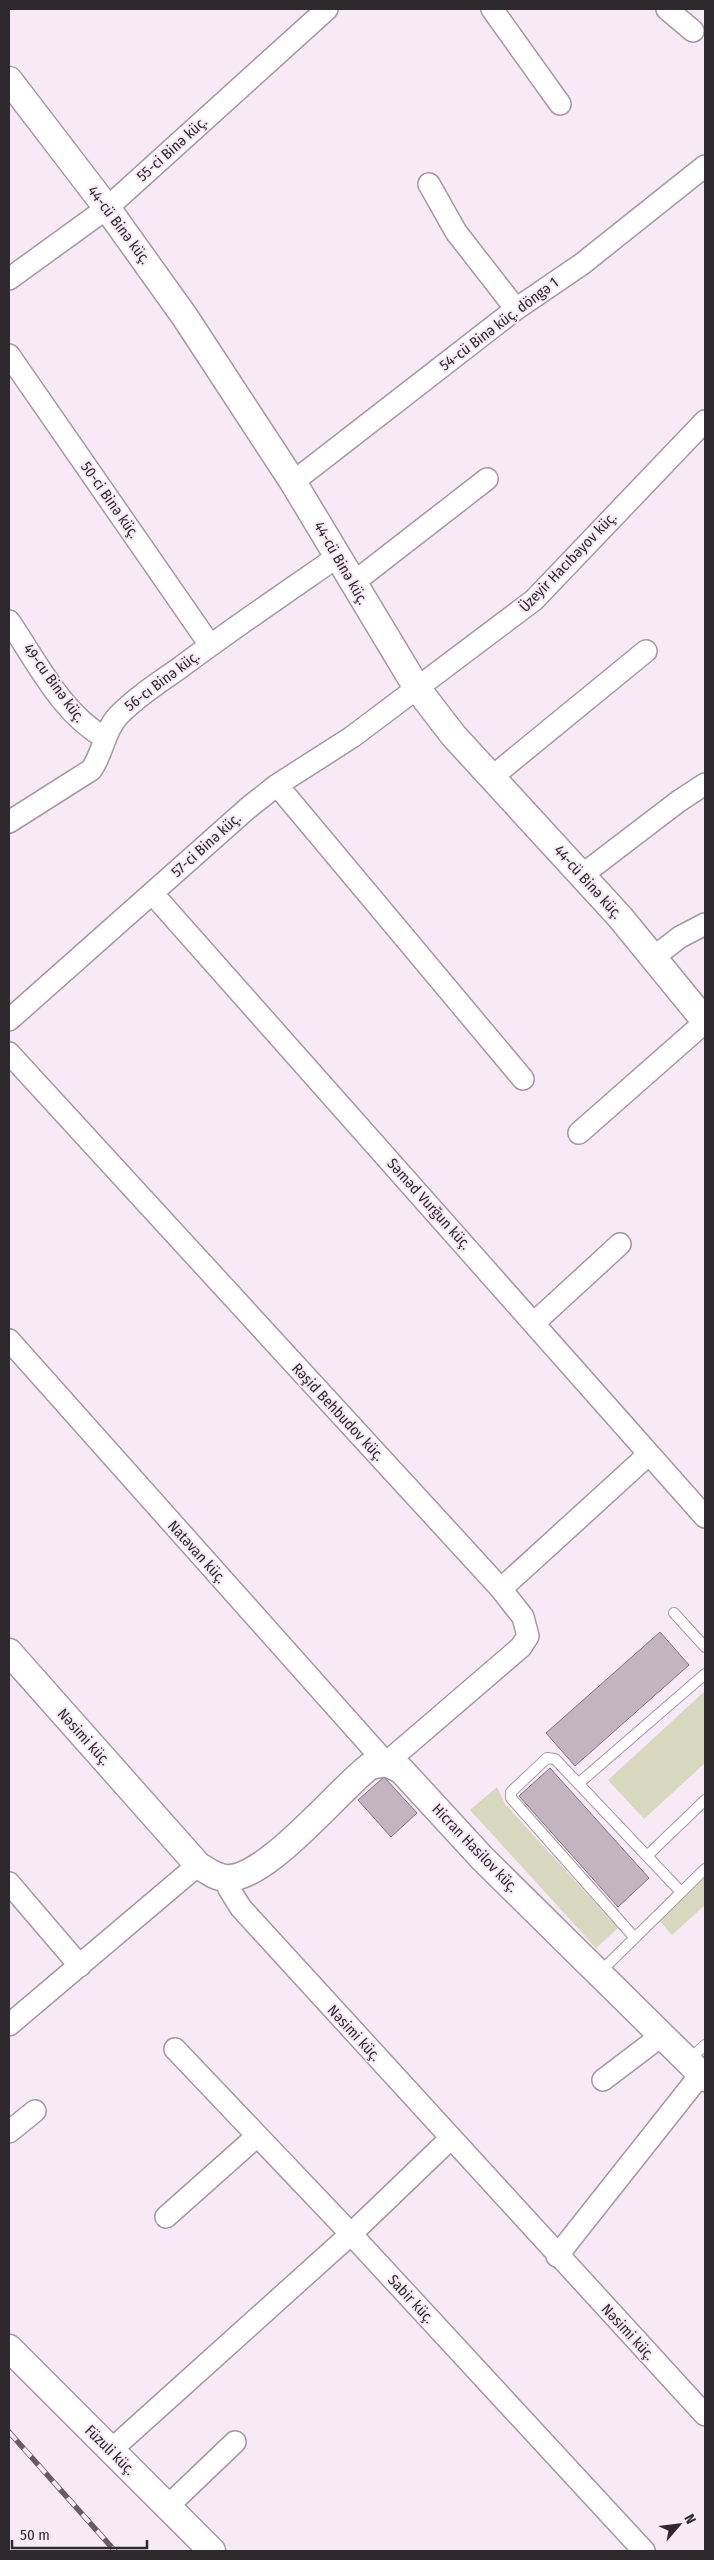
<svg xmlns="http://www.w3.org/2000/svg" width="714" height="2560" viewBox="0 0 714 2560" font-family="'Fira Sans Condensed',sans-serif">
<rect width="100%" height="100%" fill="#f7e9f6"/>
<path fill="#d7d8bd" d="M705,1691V1763L644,1819L608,1780Z
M497,1787L505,1804L618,1928L596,1948L470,1810Z
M705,1878V1905L672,1935L660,1921Z"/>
<path fill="#c2b4c0" stroke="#81747f" d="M660,1632L689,1665L575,1766L546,1733Z
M550,1768L649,1878L618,1907L519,1796Z
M384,1777L417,1813L391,1837L358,1800Z"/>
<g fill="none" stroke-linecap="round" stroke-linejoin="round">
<defs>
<path id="service" d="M674,1613L705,1647
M579,1783L705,1674
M647,1856L705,1800
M634,1937L511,1798V1792L547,1758L555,1759L681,1892
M599,1973L705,1869
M688,2061L705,2045"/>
<path id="minor" d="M492,9L560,104
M667,9L693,31
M429,184L456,232L516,309
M9,279L107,208L327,9
M9,355L210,645
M293,482L516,309L582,264L705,166
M353,583L487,479
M9,621C37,662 61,713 105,738
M492,777L646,651
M277,785L523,1079
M9,822L91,770C103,754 104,731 118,716C136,697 160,682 181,667C232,629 285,593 337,557
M582,875L679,801L705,784
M152,893L705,1517
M654,957L680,937L705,924
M9,1020L248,808L277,785L352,737L534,600L705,421
M9,1053L501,1589L523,1617L528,1636L521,1647L386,1763L9,1340
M579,1133L705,1022
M534,1323L620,1244
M501,1589L649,1454
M226,1878L229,1889L241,1908L705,2415
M9,1883L80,1966
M9,2025L198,1865
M175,2049L351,2234L644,2551
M603,2080L661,2036
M9,2132L35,2111
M166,2217L256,2137
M557,2256L701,2074
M111,2450L351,2234L451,2138
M167,2507L235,2442"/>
<path id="tertiary" d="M9,80L107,208L185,317L293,482L417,688L453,735L620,917L705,1021
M9,1652L198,1865C206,1870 215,1877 225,1878C265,1882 338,1790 370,1766L386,1763L401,1770L482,1858L705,2078
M9,2348L212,2551"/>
</defs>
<use href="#service" stroke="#a598a3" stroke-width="12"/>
<use href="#minor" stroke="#a598a3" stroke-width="24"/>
<use href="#tertiary" stroke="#a598a3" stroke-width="29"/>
<use href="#service" stroke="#fff" stroke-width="10"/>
<use href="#minor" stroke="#fff" stroke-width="21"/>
<use href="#tertiary" stroke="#fff" stroke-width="26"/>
<defs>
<path id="rail" d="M9,2432L115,2551"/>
</defs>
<use href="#rail" stroke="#645d63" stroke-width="5.5"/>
<use href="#rail" stroke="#f7e9f6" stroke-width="4" stroke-dasharray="11" stroke-linecap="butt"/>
</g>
<g text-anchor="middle" stroke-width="4" stroke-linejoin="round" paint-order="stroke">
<g font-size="15" fill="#2e292d" stroke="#f7e9f6">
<text transform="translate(172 149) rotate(-42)" y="5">55-ci Binə küç.</text>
<text transform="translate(119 225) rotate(53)" y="5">44-cü Binə küç.</text>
<text transform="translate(499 324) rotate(-37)" y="5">54-cü Binə küç. döngə 1</text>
<text transform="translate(110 500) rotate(55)" y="5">50-ci Binə küç.</text>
<text transform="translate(568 562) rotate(-46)" y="5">Üzeyir Hacıbəyov küç.</text>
<text transform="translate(341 563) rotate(60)" y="5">44-cü Binə küç.</text>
<text transform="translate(162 681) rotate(-37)" y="5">56-cı Binə küç.</text>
<text transform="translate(54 683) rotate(54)" y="5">49-cu Binə küç.</text>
<text transform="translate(206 845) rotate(-42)" y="5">57-ci Binə küç.</text>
<text transform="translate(588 882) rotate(48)" y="5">44-cü Binə küç.</text>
<text transform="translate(429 1204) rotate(48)" y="5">Səməd Vurğun küç.</text>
<text transform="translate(338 1412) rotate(47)" y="5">Rəşid Behbudov küç.</text>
<text transform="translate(197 1552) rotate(48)" y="5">Natəvan küç.</text>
<text transform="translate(84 1737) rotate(48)" y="5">Nəsimi küç.</text>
<text transform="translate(475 1848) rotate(46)" y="5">Hicran Hasilov küç.</text>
<text transform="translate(354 2033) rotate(47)" y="5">Nəsimi küç.</text>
<text transform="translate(411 2299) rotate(47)" y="5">Sabir küç.</text>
<text transform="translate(628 2332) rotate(47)" y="5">Nəsimi küç.</text>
<text transform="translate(110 2450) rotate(45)" y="5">Füzuli küç.</text>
</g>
</g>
<rect width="714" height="2560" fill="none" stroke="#2e292d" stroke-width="20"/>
<g transform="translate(679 2525) rotate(62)" stroke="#f7e9f6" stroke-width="4" paint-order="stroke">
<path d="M0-4L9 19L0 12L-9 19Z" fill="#2e292d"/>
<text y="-8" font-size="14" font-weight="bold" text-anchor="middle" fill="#2e292d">N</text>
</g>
<path d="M12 2540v8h135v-8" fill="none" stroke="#2e292d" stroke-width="2.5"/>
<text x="20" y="2540" font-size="15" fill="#2e292d" stroke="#f7e9f6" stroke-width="4" paint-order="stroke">50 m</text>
</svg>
